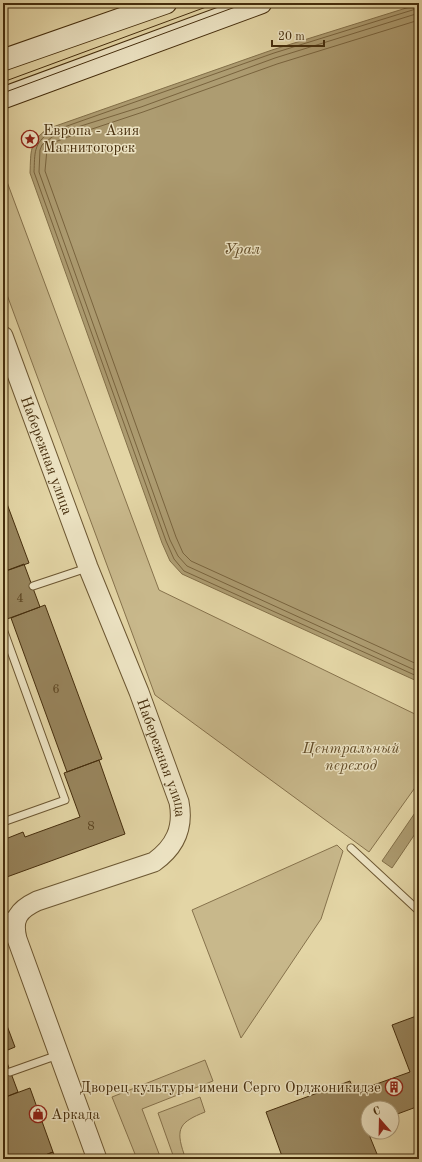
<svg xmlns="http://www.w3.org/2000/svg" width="422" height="1162" viewBox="0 0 422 1162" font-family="'Old Standard TT',serif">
<rect width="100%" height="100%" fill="#e3d5a5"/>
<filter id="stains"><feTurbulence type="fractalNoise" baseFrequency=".005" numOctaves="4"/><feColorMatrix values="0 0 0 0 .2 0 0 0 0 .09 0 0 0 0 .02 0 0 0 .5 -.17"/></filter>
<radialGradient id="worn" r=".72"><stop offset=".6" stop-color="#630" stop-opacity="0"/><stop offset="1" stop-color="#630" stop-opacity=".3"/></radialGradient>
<path fill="#c8b88b" stroke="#86724c" d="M3,171L159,590L419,716V782L369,852L155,695L3,284Z
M337,845L343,851L321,919L241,1038L192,910Z
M205,1060L213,1081L142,1109L161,1159H137L112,1097Z
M200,1097L205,1112C180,1122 175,1128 184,1154L174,1158L158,1113Z"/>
<path fill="#ad9c71" stroke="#837049" d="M419,4V682L182,574L170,561L162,543L30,173C31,151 29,143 47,129L272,50Z
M419,807V828L392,868L382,861Z"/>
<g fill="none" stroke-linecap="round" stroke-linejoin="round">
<path stroke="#79643e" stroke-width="1" d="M419,8L274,53L50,132C33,144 35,153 34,172L166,541L174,559L184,571L419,677
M419,13L275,58L141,107L65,131L52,137L42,145L40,150L39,172L170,540L178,556L187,566L419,672
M419,20L277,64L143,112L68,137L55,142L47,149L45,171L176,537L183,553L191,561L419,665"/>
</g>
<path fill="#97845c" stroke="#452d0c" d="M3,493L29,563L3,572Z
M24,564L40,607L7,619L3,607V572Z
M45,605L102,759L67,772L11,618Z
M99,760L125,834L4,878L3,840L23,832L25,837L80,817L64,773Z
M3,1015L15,1047L3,1052Z
M419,1015V1106L392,1116V1108H368V1132L379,1159H283L266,1112L350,1081L354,1092L410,1072L392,1025Z
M3,1052L18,1092L3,1098Z
M30,1088L53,1152L35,1159H9L3,1142V1098Z
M53,1152L56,1159H35Z"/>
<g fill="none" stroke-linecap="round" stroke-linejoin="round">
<defs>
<path id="service" d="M33,586L87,568
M3,629L65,800L3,822
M351,848L419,911
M3,913L14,921
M10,1072L58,1055"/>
<g id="tertiary">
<path id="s1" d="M3,336L88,567L139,692L179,802C184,828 175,847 154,862L37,901C18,910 12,919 17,939L97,1159"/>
</g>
<path id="secondary" d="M3,60L166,3
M3,98L261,3"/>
</defs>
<use href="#service" stroke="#6c5732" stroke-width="9"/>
<use href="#tertiary" stroke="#6c5732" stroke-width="21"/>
<use href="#secondary" stroke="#452d0c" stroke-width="23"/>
<use href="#service" stroke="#ede4c4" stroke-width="7"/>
<use href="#tertiary" stroke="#ede4c4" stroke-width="19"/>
<use href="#secondary" stroke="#ede4c4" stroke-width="21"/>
<path stroke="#452d0c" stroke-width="1" d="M3,82L217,3
M3,93L246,3"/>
</g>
<defs>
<symbol id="sight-ring" viewBox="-11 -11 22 22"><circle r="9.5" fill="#ede4c4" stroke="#8f2418" stroke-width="1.5"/><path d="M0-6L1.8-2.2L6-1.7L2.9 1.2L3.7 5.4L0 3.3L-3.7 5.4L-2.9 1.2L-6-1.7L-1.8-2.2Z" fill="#8f2418"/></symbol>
<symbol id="building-ring" viewBox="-11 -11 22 22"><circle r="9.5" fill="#ede4c4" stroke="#8f2418" stroke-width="1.5"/><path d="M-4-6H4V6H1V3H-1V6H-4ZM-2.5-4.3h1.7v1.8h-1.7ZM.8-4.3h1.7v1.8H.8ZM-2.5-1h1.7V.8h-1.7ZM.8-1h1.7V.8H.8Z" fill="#8f2418"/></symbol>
<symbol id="shop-ring" viewBox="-11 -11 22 22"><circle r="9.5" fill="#ede4c4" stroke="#8f2418" stroke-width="1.5"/><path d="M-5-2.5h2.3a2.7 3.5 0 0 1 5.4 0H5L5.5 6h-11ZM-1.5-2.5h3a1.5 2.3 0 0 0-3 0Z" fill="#8f2418"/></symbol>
</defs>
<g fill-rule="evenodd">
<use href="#sight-ring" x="20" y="129" width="20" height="20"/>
<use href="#building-ring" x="384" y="1077" width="20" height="20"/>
<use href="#shop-ring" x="28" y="1104" width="20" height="20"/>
</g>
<g text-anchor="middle" stroke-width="3" stroke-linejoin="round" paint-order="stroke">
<g font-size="13" fill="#5a4320">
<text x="20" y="602">4</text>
<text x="56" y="693">6</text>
<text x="91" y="830">8</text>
</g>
<g font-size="15" fill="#452d0c" stroke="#ede4c4" text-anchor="start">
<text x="43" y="135">Европа - Азия<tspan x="43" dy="17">Магнитогорск</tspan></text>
<text x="381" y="1092" text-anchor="end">Дворец культуры имени Серго Орджоникидзе</text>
<text x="51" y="1119">Аркада</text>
</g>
<g font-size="15" fill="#452d0c" stroke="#ede4c4">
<text dy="5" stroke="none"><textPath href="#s1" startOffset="127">Набережная улица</textPath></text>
<text dy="5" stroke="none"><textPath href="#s1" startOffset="451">Набережная улица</textPath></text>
</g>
<g font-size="15" font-style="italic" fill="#5f4925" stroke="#ede4c4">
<text x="351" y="753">Центральный<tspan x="351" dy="17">переход</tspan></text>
</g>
<g font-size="16" font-style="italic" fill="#5f4925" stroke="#ede4c4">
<text x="242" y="254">Урал</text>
</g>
</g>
<rect width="422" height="1162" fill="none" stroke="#e3d5a5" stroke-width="16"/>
<rect x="4" y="4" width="414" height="1154" fill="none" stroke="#452d0c" stroke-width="2"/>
<rect x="8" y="8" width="406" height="1146" fill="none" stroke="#452d0c"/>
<g transform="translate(380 1120) rotate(340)"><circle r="19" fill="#ede4c4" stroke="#aa9b7a"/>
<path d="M0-3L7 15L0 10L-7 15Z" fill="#8f2418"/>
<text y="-6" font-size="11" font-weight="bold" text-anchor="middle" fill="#452d0c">С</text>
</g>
<path d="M272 40v6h52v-6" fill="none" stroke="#452d0c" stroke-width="2"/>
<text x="278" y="40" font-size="12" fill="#452d0c" stroke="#ede4c4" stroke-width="3" paint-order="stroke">20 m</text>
<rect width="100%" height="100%" filter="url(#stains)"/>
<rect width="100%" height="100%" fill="url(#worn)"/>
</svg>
